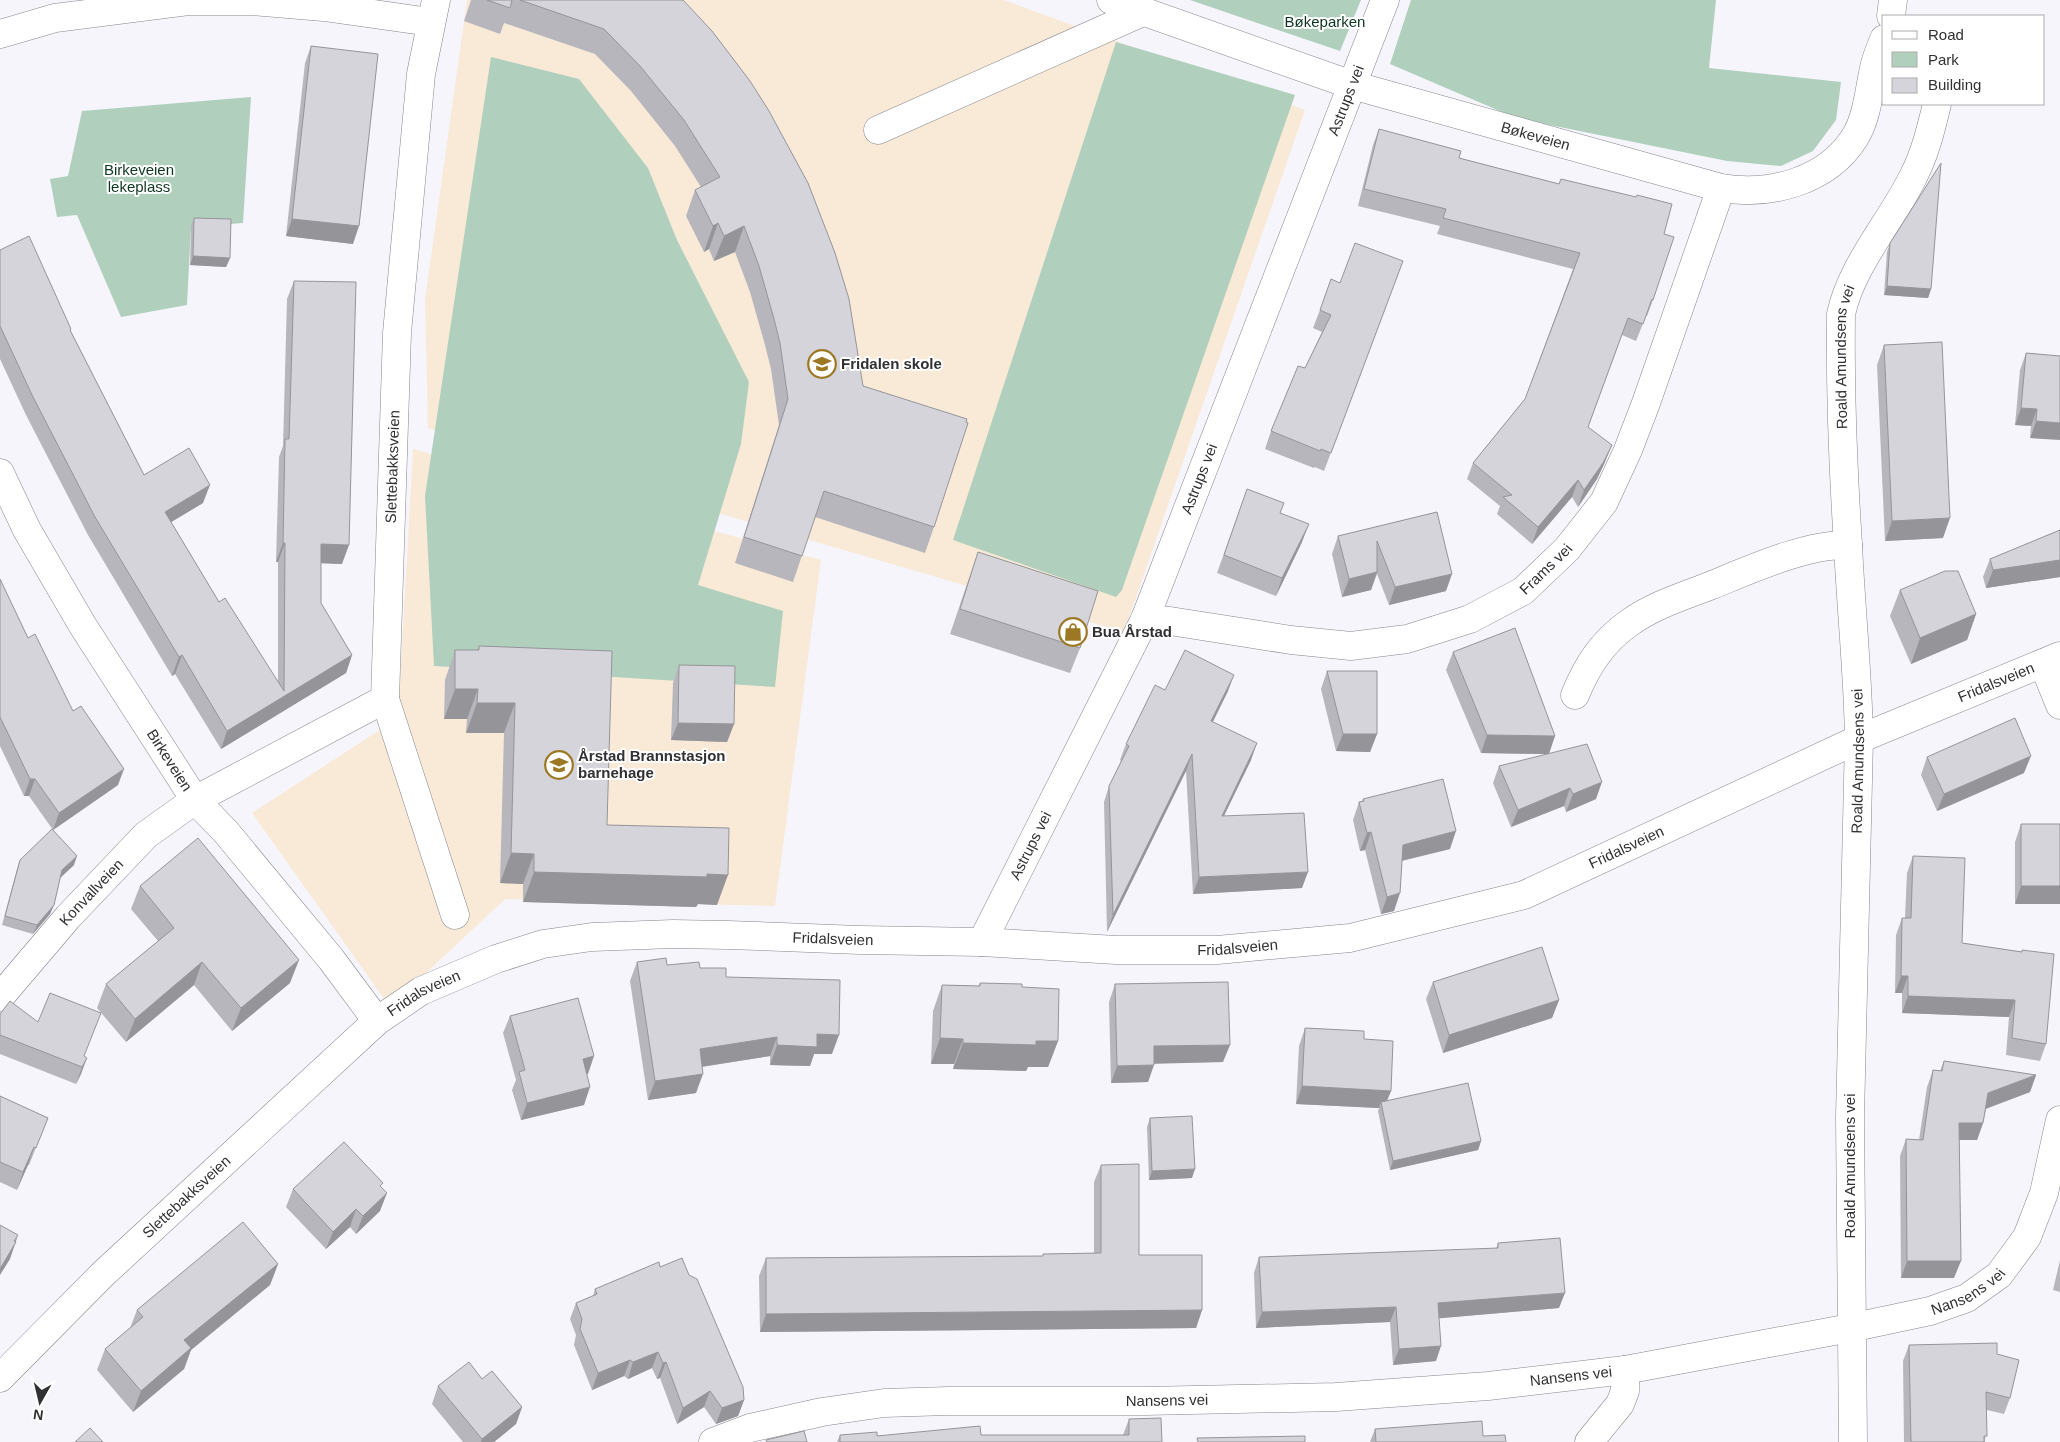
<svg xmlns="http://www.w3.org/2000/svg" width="2060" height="1442" viewBox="0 0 2060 1442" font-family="Helvetica,sans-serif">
<rect width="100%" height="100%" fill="#f6f5fc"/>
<path fill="#f9ead7" d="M467,0H1004L1305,110L1124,632L428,428L425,300Z
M413,449L821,560L775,906L505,899L390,1007L252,813L398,718Z"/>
<path fill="#b0d0bd" d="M1190,0H1361L1340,51Z
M1411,0H1716L1709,68L1841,82L1836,120L1813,151L1781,166L1727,161L1516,118L1390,64Z
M1116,42L1295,95L1122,590L1116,597L953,540Z
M491,57L579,79L648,168L677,240L749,382L741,444L698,585L783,611L775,687L434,666L425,496Z
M251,97L243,223L191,227L187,305L121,317L77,215L57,217L50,179L68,176L82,111Z"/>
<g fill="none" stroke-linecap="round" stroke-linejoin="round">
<defs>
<g id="minor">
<path id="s1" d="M1111,0L1352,85L1721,188C1769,196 1827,182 1855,137C1868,116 1869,88 1875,64C1877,56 1881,47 1884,39"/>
<path d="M1891,16L1893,0"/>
<path d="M0,34L55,18L188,1H253L324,7L430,22"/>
<path d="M878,130L1145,11"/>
<path id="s2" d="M0,473L27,530L83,626L195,800L226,832L331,959L377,1021"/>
<path id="s3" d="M1145,619L1170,621L1291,640L1351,646L1407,639L1470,619L1523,591L1567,549L1604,502L1628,450L1646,403L1721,188"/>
<path d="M2043,663L2060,705"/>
<path d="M1575,695C1587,666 1602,642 1629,623C1654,605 1684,596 1712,585C1749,570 1809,543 1848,545"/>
<path d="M385,699L455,915"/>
<path id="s4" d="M982,942L1145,619L1385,0"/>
<path id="s5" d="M0,997L68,917L146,835L195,800L385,699L397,333L421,74L436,0"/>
<path id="s6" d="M0,1378L103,1274L377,1021L421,991L496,959L543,944L592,937L673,934L728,935L860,940L982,942L1116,950H1217L1350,938L1524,895L1859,739L2060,656"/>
<path id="s7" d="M713,1442L750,1428L822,1412L884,1403L948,1401H1145L1336,1397L1488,1386L1625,1370L1850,1328L1930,1311L1967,1298L1999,1275L2027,1237L2044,1193L2060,1120"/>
<path d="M1589,1442L1620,1404L1625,1391V1370"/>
<path id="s8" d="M1853,1442L1850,1117L1859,739C1858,674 1851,610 1848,545C1843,468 1840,391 1841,314C1852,264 1891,222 1913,177C1925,154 1931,129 1937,104"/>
</g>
</defs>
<use href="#minor" stroke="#86858c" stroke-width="29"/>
<use href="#minor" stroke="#fff" stroke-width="28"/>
</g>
<path fill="#b7b6bc" d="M471,0H683L863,386L934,527L925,553L815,517L793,582L735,563L779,425L771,369L765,345L750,292L735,252L714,261L709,249L704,252L686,216L695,190L701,187L675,146L631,91L595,54L504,23L500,34L464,21Z
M311,46L353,244L286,236L305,63Z
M1379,129L1459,158L1559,184L1561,179L1664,234L1653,300L1647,316H1646L1636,341L1622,335L1588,427L1605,462L1597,479L1578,507L1572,497L1532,544L1497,514L1500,506L1467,479L1473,463L1525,399L1573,269L1437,234L1440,226L1358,206L1373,145Z
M194,218L230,258L226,267L190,265L191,226Z
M1890,243L1931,289L1928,298L1884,295L1887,252Z
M0,250L71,329V332L144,475L203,503L171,522L219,602L278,681V562H276L279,457L283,446L287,299L294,281L342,564L321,563V603L352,655L346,673L221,749L175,674L172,676L88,535L26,415L0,359Z
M1403,261L1324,471L1315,467L1314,468L1265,449L1271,431L1305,368L1322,332L1313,328L1320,310L1340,283Z
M1884,345L1943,538L1885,541L1877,365Z
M2026,353L2060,356L2030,438L2031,426L2015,425L2020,370Z
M1247,489L1281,513L1302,542L1276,596L1217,573Z
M1437,512L1446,591L1389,605L1377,574L1371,590L1342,597L1332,554L1338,536Z
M2060,530V577L1986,588L1983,577L1990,559Z
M978,552L1080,648L1070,673L950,634L969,578Z
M0,579L28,638L118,785L53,830L29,796H24L0,746Z
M1900,590L1976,614L1967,640L1911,664L1890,616Z
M479,646L607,825L717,905L698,904L696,907L523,902V884L500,883L504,733H466L467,719H444L445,680L455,650H477Z
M1453,652L1549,754L1596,799L1566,812L1564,806L1511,827L1493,783L1499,766L1549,754L1481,753L1446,670Z
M679,665L734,724L727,742L671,740L673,683Z
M1327,671L1377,734L1370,752L1336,751L1321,689Z
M1165,690L1228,691L1213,722L1251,760L1224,816L1302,888L1193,894L1186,771L1107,932L1104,802L1109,786L1121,761L1120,760L1126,744Z
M1927,757L2024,773L1937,811L1921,775Z
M1363,799L1450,849L1402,861L1394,911L1381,914L1365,850L1360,851L1353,820L1359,802L1362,801Z
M2021,824H2060L2015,904V842Z
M1913,856L1962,943L2022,952V950L2046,1044L2040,1061L2006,1055L2009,1017L1902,1013V993H1895L1896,935L1902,918H1905L1907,873Z
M20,860L74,865L60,878L54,905L50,914L33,934L2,925L17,869Z
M140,886L290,983L232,1031L194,985L126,1042L97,1008L106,984L158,941L131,909Z
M637,962L700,968L726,977L832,1054H814L810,1066L770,1065V1056L702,1067L696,1093L648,1100L630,981Z
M1433,982L1559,1000L1552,1018L1443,1053L1426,999Z
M980,983L1022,987L1058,1041L1048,1067H1028L1026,1071L953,1069L954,1064H931L933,1011L942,985L978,986Z
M1115,984L1223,1062L1154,1063L1148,1082L1111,1083L1109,1002Z
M0,1014L84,1056L81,1074L76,1084L0,1054Z
M510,1016L588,1074H587L584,1105L521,1120L512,1090L516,1080L503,1033Z
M1305,1028L1364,1039L1391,1091L1387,1100L1481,1141L1478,1150L1390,1170L1378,1111L1379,1108L1296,1104L1299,1046Z
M1944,1061L2036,1075L2030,1092L1986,1109L1983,1123L1977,1140H1959L1954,1278H1901L1900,1156L1906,1139L1919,1140L1927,1087L1933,1070L1940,1071Z
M0,1096L48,1118L29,1165H28L17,1190L0,1182Z
M1150,1118L1192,1178L1149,1180L1147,1127Z
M1101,1165L1139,1255L1202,1310L1196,1328L760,1332L759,1276L766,1258L1043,1256V1254L1094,1253V1182Z
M382,1188L380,1211L356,1234L350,1227L326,1249L286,1207L293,1189Z
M1498,1243L1559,1308L1439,1318L1436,1361L1393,1365L1390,1322L1256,1328L1254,1273L1259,1257L1496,1249Z
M2060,1260V1292L2053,1290Z
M278,1264L270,1285L191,1350L184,1369L133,1412L97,1370L105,1349L130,1328L137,1310Z
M660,1267L744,1400L738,1416L716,1424L704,1407L677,1424L660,1378L657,1379L652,1368L628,1379L624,1376L592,1390L574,1345L576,1335L570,1319L576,1303L593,1296L595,1289Z
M1909,1345L1997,1354L2010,1398L2004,1414L1987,1410L1985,1442H1904L1903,1361Z
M482,1379L522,1407L516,1424L494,1442H463L432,1404L438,1386Z
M1129,1419L1162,1442H837L840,1435L877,1436L981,1435H1123Z
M1375,1429L1483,1436L1506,1442H1370Z"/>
<path fill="#959499" d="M292,219L359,226L353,244L286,236Z
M718,223L709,249L704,252L713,226Z
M744,226L735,252L714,261L724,236Z
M193,256L230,258L226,267L190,265Z
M1887,286L1931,289L1928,298L1884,295Z
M2021,408L2037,409L2031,426L2015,425Z
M2036,421L2060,423V440L2030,438Z
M1612,445L1605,462L1597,479L1578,507L1584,490Z
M1578,480L1572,497L1532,544L1538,527Z
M210,485L203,503L158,530L165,512Z
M1950,518L1943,538L1885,541L1892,521Z
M1309,524L1302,542L1276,596L1282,578Z
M283,543H285L278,562H276Z
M321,544L349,545L342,564L314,563Z
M2060,560V577L1986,588L1993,570Z
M1377,572L1371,590L1342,597L1349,579Z
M1452,574L1446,591L1389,605L1395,587Z
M1976,614L1967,640L1911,664L1920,638Z
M182,655L175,674L172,676L179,657Z
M352,655L346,673L221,749L227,731Z
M1234,675L1228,691L1205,737L1211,721Z
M455,689H478L467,719H444Z
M477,703H515L504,733H466Z
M678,723L734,724L727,742L671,740Z
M1343,734H1377L1370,752L1336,751Z
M1487,735L1555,736L1549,754L1481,753Z
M1257,743L1251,760L1216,832L1222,816Z
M1192,754L1186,771L1107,932L1113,915Z
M2031,756L2024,773L1937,811L1944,794Z
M124,769L118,785L53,830L59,813Z
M30,779H35L29,796H24Z
M1602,782L1596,799L1566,812L1573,794Z
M1570,788L1564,806L1511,827L1518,810Z
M1456,831L1450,849L1396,862L1403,845Z
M1371,832L1365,850L1360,851L1367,833Z
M511,853L534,854L523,884L500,883Z
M77,856L74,865L59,879L62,870Z
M534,872L707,874L728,875L717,905L698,904L696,907L523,902Z
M1308,872L1302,888L1193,894L1199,877Z
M2021,886H2060V904H2015Z
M1400,893L1394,911L1381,914L1387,897Z
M54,905L50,914L33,934L37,925Z
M299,960L290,983L232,1031L241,1008Z
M202,962L194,985L126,1042L135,1019Z
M1901,976H1908L1902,993H1895Z
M1908,996L2015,1000L2009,1017L1902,1013Z
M1559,1000L1552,1018L1443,1053L1449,1035Z
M817,1034L839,1035L832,1054H814L810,1066L770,1065L777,1045Z
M777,1037L770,1056L693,1068L700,1049Z
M940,1038L963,1039L954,1064H931Z
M1036,1041H1058L1048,1067H1028L1026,1071L953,1069L963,1043Z
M1230,1045L1223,1062L1147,1064L1154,1046Z
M594,1056L588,1074L576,1076L583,1059Z
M87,1058L81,1074L76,1084L82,1067Z
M1154,1065L1148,1082L1111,1083L1117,1066Z
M703,1074L696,1093L648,1100L655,1081Z
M2036,1075L2030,1092L1982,1110L1988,1093Z
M1302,1086L1391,1091L1384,1108L1381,1102L1379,1108L1296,1104Z
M590,1087L584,1105L521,1120L527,1103Z
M1959,1123H1983L1977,1140H1953Z
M1481,1141L1478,1150L1390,1170L1393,1161Z
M34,1147L28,1165L17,1190L23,1172Z
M1195,1169L1192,1178L1149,1180L1152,1171Z
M387,1193L380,1211L356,1234L363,1216Z
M356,1209L350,1227L326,1249L333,1232Z
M18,1235L10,1259L0,1275V1269Z
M1907,1261H1961L1954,1278H1901Z
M278,1264L270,1285L191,1350L184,1369L133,1412L141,1391L184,1340Z
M1565,1293L1559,1308L1432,1319L1438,1303Z
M1396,1307L1390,1322L1256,1328L1262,1312Z
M1202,1310L1196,1328L760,1332L766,1314Z
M1441,1346L1436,1361L1393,1365L1399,1349Z
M658,1352L652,1368L628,1379L633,1362Z
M630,1360L624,1376L592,1390L598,1373Z
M666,1362L660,1378L657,1379L663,1363Z
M710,1391L704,1407L677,1424L683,1408Z
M744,1400L738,1416L716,1424L722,1408Z
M522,1407L516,1424L494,1442H481L482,1439Z"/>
<path fill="#d5d4db" stroke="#959499" d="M487,0H512L510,8Z
M520,0H683L712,31L750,81L769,111L808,183L835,253L849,299L863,386L967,419L966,422L968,423L934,527L824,491L802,556L744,537L788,399L780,343L774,319L759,266L744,226L724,236L718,223L713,226L695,190L720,177L684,120L640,66L604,29Z
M311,46L378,54L359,226L292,219Z
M1379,129L1461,151L1459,158L1559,184L1561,179L1636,197L1637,195L1672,204L1664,234L1674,237L1653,300L1652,299L1643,324L1628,318L1588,427L1612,445L1603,463L1584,490L1578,480L1538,527L1503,497L1512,495L1473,463L1525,399L1580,253L1443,218L1446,209L1364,189Z
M1941,163L1931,289L1887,286L1890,243Z
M194,218L231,219L230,258L193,256Z
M29,236L71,329L70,330L144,475L189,448L210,485L165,512L219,602L225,598L284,691L285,543H283L285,439H289L294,281L356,282L349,545L321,544V603L352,655L227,731L182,655L179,657L95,517L33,397L0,326V250Z
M1355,243L1403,261L1331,453L1321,449L1320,451L1271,431L1298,366L1305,368L1331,315L1320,310L1331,279L1340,283Z
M1942,342L1950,518L1892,521L1884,345Z
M2026,353L2060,356V423L2036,421L2037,409L2021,408Z
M1247,489L1284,503L1280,513L1309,524L1282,578L1224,555Z
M1437,512L1452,574L1395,587L1377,541V572L1349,579L1338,536Z
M2060,530V560L1993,570L1990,559Z
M978,552L1098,591L1080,648L960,609Z
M1945,571H1958L1976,614L1920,638L1900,590Z
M0,579L28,638L35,634L73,711L81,706L124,769L59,813L35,779H30L0,717Z
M1515,628L1555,736L1487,735L1453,652Z
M479,646L612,651L607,825L729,828L728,875L707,874V877L534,872V854L511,853L515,703H477L478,689H455V650H479Z
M1185,650L1234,675L1211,721L1257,743L1222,816L1304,813L1308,872L1199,877L1192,754L1113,915L1109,786L1129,746L1126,744L1155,685L1165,690Z
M679,665L735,666L734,724L678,723Z
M1327,671H1377V734H1343Z
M2015,718L2031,756L1944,794L1927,757Z
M1587,744L1602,782L1573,794L1570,788L1518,810L1499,766Z
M1443,779L1456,831L1403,845L1400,893L1387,897L1371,832L1367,833L1359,802L1364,801L1363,799Z
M2021,824H2060V886H2021Z
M52,829L77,856L62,870L54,905L37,925L5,916L20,860Z
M198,838L299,960L241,1008L202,962L135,1019L106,984L174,928L140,886Z
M1913,856L1965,858L1962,943L2022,952V950L2054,954L2046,1044L2012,1038L2015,1000L1908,996V976H1901L1902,918H1911Z
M1542,947L1559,1000L1449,1035L1433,982Z
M666,958L667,965L699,962L700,968H726V977L840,980L839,1035L817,1034V1047L777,1045V1037L700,1049L703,1074L655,1081L637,962Z
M1228,982L1230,1045L1154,1046V1065L1117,1066L1115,984Z
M980,983L1022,984V987L1059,989L1058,1041H1036V1045L963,1043V1039L940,1038L942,985L980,986Z
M50,993L101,1013L84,1056L87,1058L82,1067L0,1035V1014L10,1001L38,1022Z
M578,998L594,1056L583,1059L590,1087L527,1103L519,1072L525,1070L510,1016Z
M1305,1028L1364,1031V1039L1393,1041L1391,1091L1302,1086Z
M1944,1061L2036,1075L1988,1093L1983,1123H1959L1961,1261H1907L1906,1139L1923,1140L1933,1070L1942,1071Z
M1468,1083L1481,1141L1393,1161L1381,1102Z
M0,1096L48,1118L36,1148L34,1147L23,1172L0,1162Z
M1192,1116L1195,1169L1152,1171L1150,1118Z
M344,1142L383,1183L380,1186L387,1193L363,1216L356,1209L333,1232L293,1189Z
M1139,1164V1255H1202V1310L766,1314V1258L1043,1256V1254L1101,1253V1165Z
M243,1222L278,1264L184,1340L191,1348L141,1391L105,1349L143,1317L137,1310Z
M0,1225L18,1235L14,1241L16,1242L0,1269Z
M1560,1238L1565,1293L1438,1303L1441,1346L1399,1349L1396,1307L1262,1312L1259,1257L1498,1248V1243Z
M682,1258L689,1275L697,1279L743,1387L744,1400L722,1408L710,1391L683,1408L666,1362L663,1363L658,1352L633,1362L630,1360L598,1373L580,1329L582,1319L576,1303L597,1294L595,1289L659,1262L660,1267Z
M1997,1343V1354L2019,1360L2010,1398L1986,1392L1987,1436H1984V1442H1911L1909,1345Z
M469,1362L482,1379L492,1371L522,1407L482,1439L438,1386Z
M1161,1418L1162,1442H840V1435L877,1432V1436L980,1426L981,1435H1129V1419Z
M1482,1421L1483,1436L1505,1435L1506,1442H1376L1375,1429Z
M90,1428L103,1442H75Z
M804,1431L807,1442H767L766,1440Z
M1305,1436V1442H1198L1197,1438Z"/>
<defs>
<symbol id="school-ring" viewBox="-11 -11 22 22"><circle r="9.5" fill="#fff" stroke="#9d7824" stroke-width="1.5"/><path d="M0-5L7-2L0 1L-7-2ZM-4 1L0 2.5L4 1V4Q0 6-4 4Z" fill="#9d7824"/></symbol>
<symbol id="shop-ring" viewBox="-11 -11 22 22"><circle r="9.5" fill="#fff" stroke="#9d7824" stroke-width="1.5"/><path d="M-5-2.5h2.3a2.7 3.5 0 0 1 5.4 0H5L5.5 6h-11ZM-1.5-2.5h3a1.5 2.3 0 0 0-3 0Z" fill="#9d7824"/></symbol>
</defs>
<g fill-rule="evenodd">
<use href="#school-ring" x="806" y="348" width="32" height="32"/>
<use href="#shop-ring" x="1057" y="616" width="32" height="32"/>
<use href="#school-ring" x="543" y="749" width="32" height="32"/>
</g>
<g text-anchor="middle" stroke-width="4" stroke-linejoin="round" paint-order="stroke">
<g font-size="15" fill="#0e3522" stroke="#fff">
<text x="1325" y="27">Bøkeparken</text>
<text x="139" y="175">Birkeveien<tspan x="139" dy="17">lekeplass</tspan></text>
</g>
<g font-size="15" fill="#313033" stroke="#fff">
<text dy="5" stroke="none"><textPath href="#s4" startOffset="918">Astrups vei</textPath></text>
<text dy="5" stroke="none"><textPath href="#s1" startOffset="446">Bøkeveien</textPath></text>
<text dy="5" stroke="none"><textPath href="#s8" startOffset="1086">Roald Amundsens vei</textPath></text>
<text dy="5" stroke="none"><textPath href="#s5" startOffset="726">Slettebakksveien</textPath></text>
<text dy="5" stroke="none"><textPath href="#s4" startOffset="512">Astrups vei</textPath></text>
<text dy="5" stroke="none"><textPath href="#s3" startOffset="422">Frams vei</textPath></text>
<text dy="5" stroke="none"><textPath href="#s6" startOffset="2209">Fridalsveien</textPath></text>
<text dy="5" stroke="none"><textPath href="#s2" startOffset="334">Birkeveien</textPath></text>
<text dy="5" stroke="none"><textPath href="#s8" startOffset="681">Roald Amundsens vei</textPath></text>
<text dy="5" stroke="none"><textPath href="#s4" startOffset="108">Astrups vei</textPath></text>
<text dy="5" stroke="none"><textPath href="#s6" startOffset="1804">Fridalsveien</textPath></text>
<text dy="5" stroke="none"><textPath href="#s5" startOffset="139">Konvallveien</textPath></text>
<text dy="5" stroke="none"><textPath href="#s6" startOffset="994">Fridalsveien</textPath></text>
<text dy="5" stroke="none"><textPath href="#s6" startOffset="1399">Fridalsveien</textPath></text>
<text dy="5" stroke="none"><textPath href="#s6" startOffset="574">Fridalsveien</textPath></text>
<text transform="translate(1850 1166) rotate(-90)" y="5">Roald Amundsens vei</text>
<text dy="5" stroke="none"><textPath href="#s6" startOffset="260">Slettebakksveien</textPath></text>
<text dy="5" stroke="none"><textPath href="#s7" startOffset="1272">Nansens vei</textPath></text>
<text dy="5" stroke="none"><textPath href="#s7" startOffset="864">Nansens vei</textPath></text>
<text dy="5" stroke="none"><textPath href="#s7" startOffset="459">Nansens vei</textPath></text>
</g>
<g font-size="15" font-weight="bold" fill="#313033" stroke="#fff" text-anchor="start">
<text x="841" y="369">Fridalen skole</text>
<text x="1092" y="637">Bua Årstad</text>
<text x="578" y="761">Årstad Brannstasjon<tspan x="578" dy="17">barnehage</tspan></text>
</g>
</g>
<rect x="1882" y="15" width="162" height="90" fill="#ffffff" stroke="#adacad"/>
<rect x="1892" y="31" width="25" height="8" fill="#ffffff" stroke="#adacad"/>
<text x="1928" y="40" font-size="15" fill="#313033">Road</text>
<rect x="1892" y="52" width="25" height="15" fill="#b0d0bd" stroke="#adacad"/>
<text x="1928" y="65" font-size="15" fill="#313033">Park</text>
<rect x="1892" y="78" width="25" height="15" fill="#d5d4db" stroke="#adacad"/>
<text x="1928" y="90" font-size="15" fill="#313033">Building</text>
<g transform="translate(40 1402) rotate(188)" stroke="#ffffff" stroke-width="4" paint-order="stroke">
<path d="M0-4L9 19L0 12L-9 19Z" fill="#313033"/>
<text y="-8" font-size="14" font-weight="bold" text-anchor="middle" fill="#313033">N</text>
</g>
</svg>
